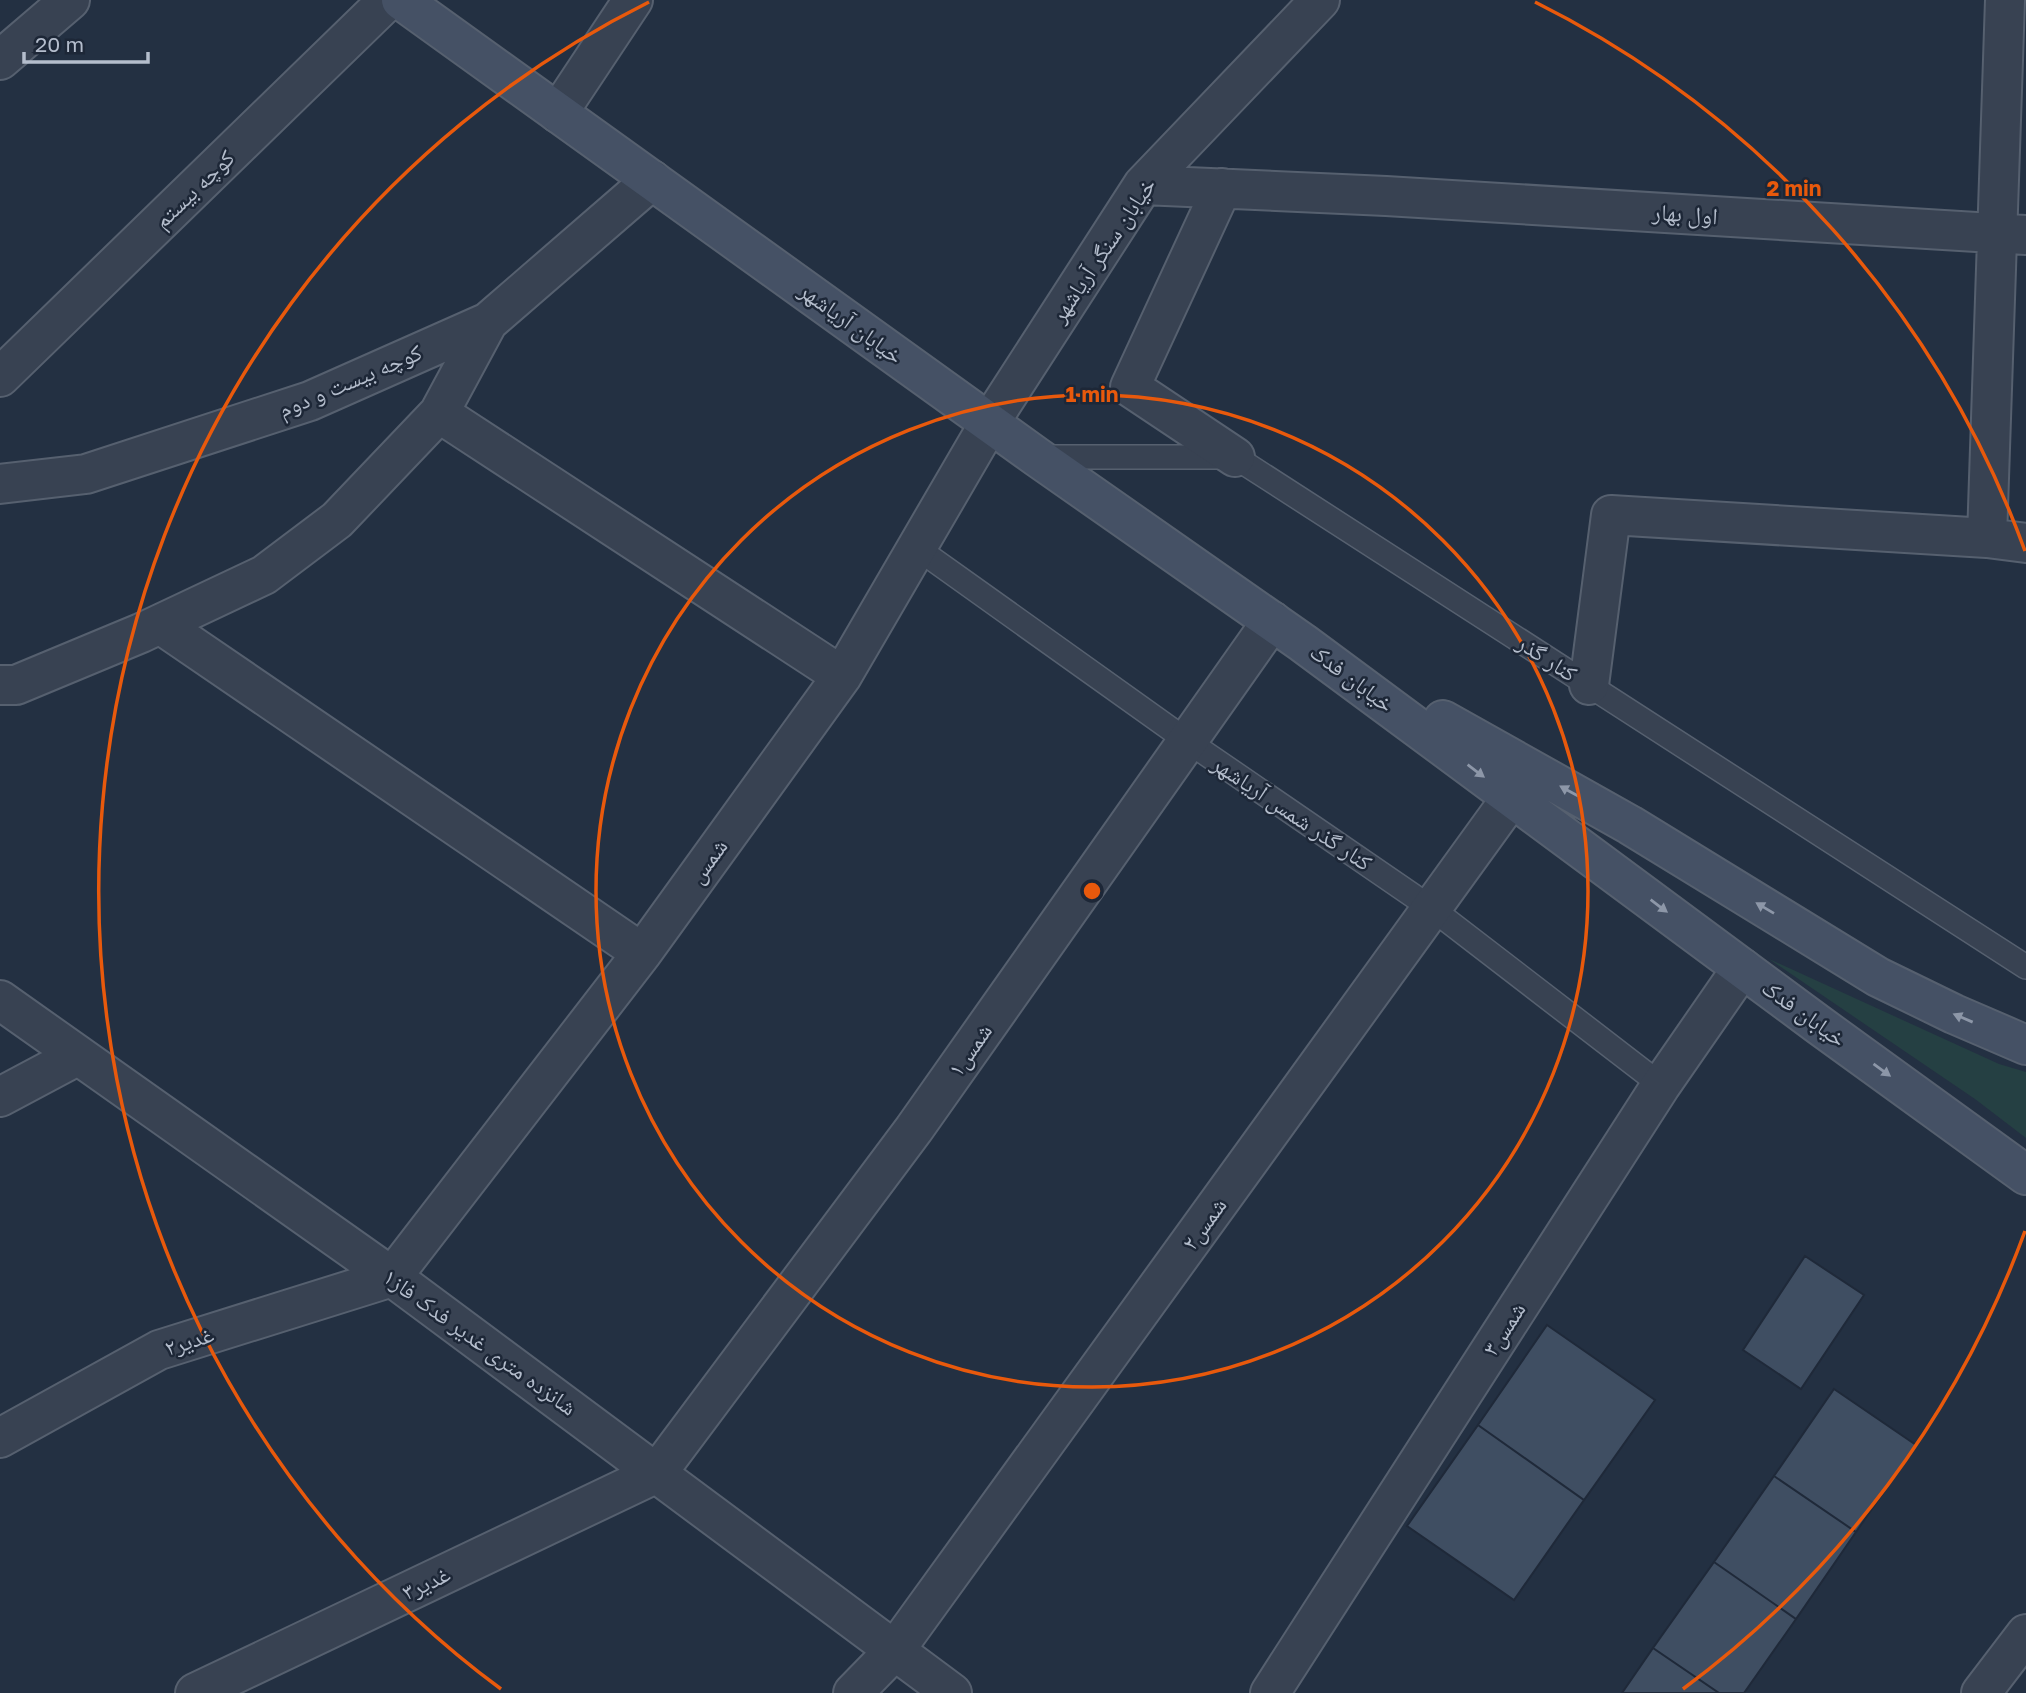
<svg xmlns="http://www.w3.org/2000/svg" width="2026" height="1693" viewBox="0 0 2026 1693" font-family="'Golos Text','Noto Naskh Arabic',sans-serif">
<rect width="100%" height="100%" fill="#233042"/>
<path fill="#254043" d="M1769,959L1999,1064L2026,1072V1138L1975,1099Z"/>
<path fill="#3f4e62" stroke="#1f2939" stroke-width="2" d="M1805,1256L1864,1295L1801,1389L1743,1350Z
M1547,1325L1655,1400L1584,1500L1478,1425Z
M1834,1389L1916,1445L1856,1532L1774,1476Z
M1478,1425L1584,1500L1514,1600L1407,1526Z
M1774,1476L1856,1532L1796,1619L1714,1562Z
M1714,1562L1796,1619L1744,1693H1719L1653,1648Z
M1653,1648L1719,1693H1622Z"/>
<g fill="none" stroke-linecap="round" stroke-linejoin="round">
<defs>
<path id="lane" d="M1040,457H1235L2026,967
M917,548L1186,740L1431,908L1661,1085"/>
<path id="street" d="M2005,0L1987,538L2026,543
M0,60L70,0
M558,113L633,0
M1143,185L1386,196L2026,235
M1222,188L1130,387L1235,457
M0,377L388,0
M439,413L842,676
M0,484L86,474L310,401L488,322L652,180
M160,624L642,953
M0,685H16L141,633L264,575L337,520L439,413L488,322
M1589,685L1611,515L1987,538
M0,1000L392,1277L952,1693
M0,1097L77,1056
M0,1438L159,1350L392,1277L642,953L842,676L990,422L1143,185L1320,0
M195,1693L657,1473L914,1129L1272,621
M853,1693L895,1650L1512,797
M1270,1693L1661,1085L1742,968
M1981,1693L2026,1634"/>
<path id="secondary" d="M401,0L1037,457L1303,643L1819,1025L2026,1175
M1443,720L1630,825L1878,977L1954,1014L2026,1045"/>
</defs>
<use href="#lane" stroke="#56606f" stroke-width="26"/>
<use href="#street" stroke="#56606f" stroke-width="42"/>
<use href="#secondary" stroke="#56606f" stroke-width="42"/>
<use href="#lane" stroke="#384252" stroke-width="23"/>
<use href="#street" stroke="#384252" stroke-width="38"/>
<use href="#secondary" stroke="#455165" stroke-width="38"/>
</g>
<defs><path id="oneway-solid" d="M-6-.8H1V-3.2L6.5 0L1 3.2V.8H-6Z" transform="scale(1.75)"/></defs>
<g fill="#8d97a8">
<use href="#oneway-solid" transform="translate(1476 771) rotate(37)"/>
<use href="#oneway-solid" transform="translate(1569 791) rotate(-151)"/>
<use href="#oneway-solid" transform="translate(1659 906) rotate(37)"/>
<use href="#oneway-solid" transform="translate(1765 908) rotate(-149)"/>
<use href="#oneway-solid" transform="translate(1963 1018) rotate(-157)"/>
<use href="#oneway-solid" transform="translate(1882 1070) rotate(36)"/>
</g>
<g fill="none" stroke="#e8590c" stroke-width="3.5">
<circle cx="1092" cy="891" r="496"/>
<path d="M2025 1231A993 993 0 0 1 1683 1689M501 1689A993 993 0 0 1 649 2M1535 2A993 993 0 0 1 2025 551"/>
</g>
<g text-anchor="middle" stroke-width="5" stroke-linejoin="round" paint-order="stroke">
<g font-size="23" fill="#b4bdcc" stroke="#1d2737">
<text transform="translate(194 189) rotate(-44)" y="8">کوچه بیستم</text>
<text transform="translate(1685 214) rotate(4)" y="8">اول بهار</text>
<text transform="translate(1103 250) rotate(-56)" y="8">خیابان سنگر آریاشهر</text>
<text transform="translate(851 323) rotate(36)" y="8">خیابان آریاشهر</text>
<text transform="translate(350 381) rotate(-23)" y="8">کوچه بیست و دوم</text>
<text transform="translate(1547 658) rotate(33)" y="8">کنار گذر</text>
<text transform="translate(1352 678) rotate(37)" y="8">خیابان فدک</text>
<text transform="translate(1292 813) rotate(34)" y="8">کنار گذر شمس آریاشهر</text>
<text transform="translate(708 861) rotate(-54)" y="8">شمس</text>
<text transform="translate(1804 1013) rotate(36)" y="8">خیابان فدک</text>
<text transform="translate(970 1050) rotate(-55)" y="8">شمس۱</text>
<text transform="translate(1204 1224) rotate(-54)" y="8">شمس۲</text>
<text transform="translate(1504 1329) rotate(-57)" y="8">شمس۳</text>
<text transform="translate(189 1341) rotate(-18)" y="8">غدیر۲</text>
<text transform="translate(480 1342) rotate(36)" y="8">شانزده متری غدیر فدک فاز۱</text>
<text transform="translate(426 1583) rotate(-25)" y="8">غدیر۳</text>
</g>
</g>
<circle cx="1092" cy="891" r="10" fill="#e8590c" stroke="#1d2737" stroke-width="3.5"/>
<g font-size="21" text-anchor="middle" font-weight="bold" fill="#e8590c" stroke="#1d2737" stroke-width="5" stroke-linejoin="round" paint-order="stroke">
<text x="1794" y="196">2 min</text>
<text x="1092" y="402">1 min</text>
</g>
<path d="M24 52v10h124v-10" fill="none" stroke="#b4bdcc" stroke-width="3.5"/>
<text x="35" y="52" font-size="21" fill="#b4bdcc" stroke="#1d2737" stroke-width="5" paint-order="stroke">20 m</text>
</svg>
